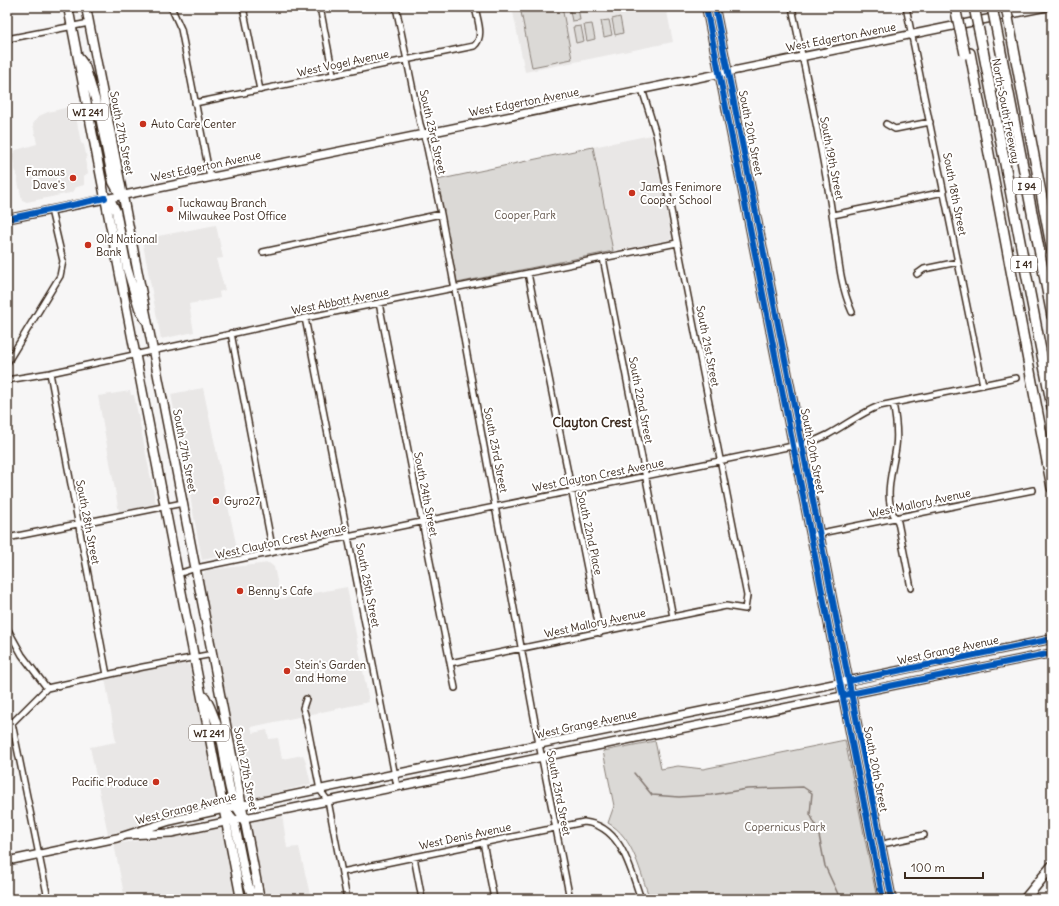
<svg xmlns="http://www.w3.org/2000/svg" width="1059" height="906" viewBox="0 0 1059 906" font-family="Delius,sans-serif">
<rect width="100%" height="100%" fill="#f7f6f6"/>
<filter id="ink" filterUnits="userSpaceOnUse"><feTurbulence type="fractalNoise" baseFrequency=".025" numOctaves="2"/><feDisplacementMap in="SourceGraphic" scale="8" xChannelSelector="R" yChannelSelector="G"/><feConvolveMatrix kernelMatrix="1 2 1 2 8 2 1 2 1" color-interpolation-filters="sRGB"/></filter>
<g filter="url(#ink)">
<path fill="#e9e7e6" d="M512,7H666L673,42L525,72Z
M74,106L81,143L84,145L87,159L85,160L88,173L84,176V185L74,188V191L70,193L27,202L22,200L12,155L16,150L37,144L33,124L39,116L48,112Z
M651,135L672,239L613,251L593,147Z
M216,225L223,258L216,259L225,290L219,292L220,298L189,304L194,332L161,339L142,239Z
M203,388L238,553L202,560L171,394Z
M130,391L131,395H134L156,504L119,512L98,396Z
M269,563L274,567L281,599L347,587L369,702L251,727L253,733L267,730L269,739L278,738L282,759L303,755L305,759L311,784L251,799L246,798L244,795L202,576L206,570Z
M186,663L193,668L218,805L213,809L108,834L90,747L116,742L105,678L161,666Z
M282,814L287,848L299,847L311,899H264L250,824L254,820Z
M218,827H222L224,831L237,899H125L114,844L166,837Z"/>
<path fill="#dbd9d6" stroke="#8b827a" d="M520,7H562L572,59L532,67Z
M569,7H578L580,20L572,21Z
M620,17L623,33L615,35L612,19Z
M609,20L612,35L604,37L601,21Z
M592,24L595,39L587,41L584,25Z
M581,26L584,41L576,43L573,27Z
M593,147L613,251L457,283L437,180Z
M845,740L877,899H650C640,873 634,837 608,823L614,806L603,751L655,741L661,769L678,766L703,769Z"/>
<g fill="none" stroke-linecap="round" stroke-linejoin="round">
<path stroke="#847972" stroke-width="1.5" d="M634,773L652,795L679,797L711,795L747,789L803,787L812,793L810,814L818,830L825,866L838,894L847,899"/>
<defs>
<path id="street" d="M171,7L181,29L210,177
M243,7L260,90
M320,7L333,74
M396,7L420,124L426,143L441,214L539,744L570,899
M792,7C806,76 822,145 832,214C838,248 838,280 852,312
M906,7L983,385
M7,39L89,23
M195,103L474,46C485,37 477,19 475,7
M886,124L895,129L930,122
M833,215L944,192
M263,252L441,214
M603,258L673,617
M528,273L600,633
M917,274L924,269L958,262
M379,303L455,688
M305,318L397,786
M231,333L273,552
M7,363L60,276L63,261L51,210
M50,373L107,675
M7,380L50,373L305,318L677,243
M893,403C896,418 898,432 896,447C893,471 881,500 898,522L911,588
M811,535L1033,490
M7,538L183,503
M178,574L196,568L279,551L807,443C834,436 853,416 879,406L1016,378
M7,628L22,655L47,688
M450,663L726,606L745,609L747,596L656,134L642,89
M306,699L303,708L305,714L320,790L328,801L347,899
M12,723L48,899
M7,724L12,723L47,688L143,667L213,654
M483,842L494,899
M887,843L924,835
M414,857L422,899
M342,872L584,822C622,826 630,869 641,899"/>
<path id="secondary" d="M706,7L883,899
M715,7L892,899
M7,219L1046,7
M127,835L171,833L1052,653
M7,861L117,838L170,821L224,809L1052,639"/>
<path id="primary" d="M68,7L241,899
M86,7L260,899
M80,59L85,66L99,112L113,182L118,191L124,194
M105,198L111,201L116,211L127,268L139,308L145,319
M205,697C213,711 218,727 222,743C227,765 227,802 244,817
M225,810L234,820L245,875L253,899"/>
<path id="highway" d="M1013,44L1052,251
M1000,47L1052,316
M983,50L1052,407
M970,53L1052,488
M1025,899L1052,866"/>
</defs>
<use href="#street" stroke="#3b2a1e" stroke-width="8"/>
<use href="#secondary" stroke="#3b2a1e" stroke-width="10"/>
<use href="#primary" stroke="#3b2a1e" stroke-width="11"/>
<use href="#highway" stroke="#3b2a1e" stroke-width="12"/>
<use href="#street" stroke="#fff" stroke-width="5"/>
<use href="#secondary" stroke="#fff" stroke-width="7"/>
<use href="#primary" stroke="#fff" stroke-width="8"/>
<use href="#highway" stroke="#fff" stroke-width="9"/>
<defs>
<path id="highway-bridge" d="M955,7L965,54
M974,7L983,50
M992,7L1000,47
M1006,7L1013,44"/>
</defs>
<use href="#highway-bridge" stroke="#3b2a1e" stroke-width="12" stroke-linecap="butt"/>
<use href="#highway-bridge" stroke="#fff" stroke-width="9"/>
<defs>
<path id="cycleway" d="M706,7L883,899
M715,7L892,899
M7,219L105,198
M849,681L1052,639
M845,695L1052,653"/>
</defs>
<use href="#cycleway" stroke="#fff" stroke-width="8"/>
<use href="#cycleway" stroke="#0057b8" stroke-width="6"/>
</g>
</g>
<g fill="#c8321e" stroke="#fff" stroke-width="1.5">
<circle cx="143" cy="124" r="4"/>
<circle cx="73" cy="178" r="4"/>
<circle cx="632" cy="193" r="4"/>
<circle cx="170" cy="209" r="4"/>
<circle cx="88" cy="245" r="4"/>
<circle cx="216" cy="501" r="4"/>
<circle cx="240" cy="591" r="4"/>
<circle cx="287" cy="671" r="4"/>
<circle cx="156" cy="782" r="4"/>
</g>
<g text-anchor="middle" stroke-width="4" stroke-linejoin="round" paint-order="stroke">
<g fill="#fff" stroke="#766a62" stroke-width="1">
<rect x="68" y="104" width="40" height="16" rx="3"/>
<rect x="1013" y="178" width="28" height="16" rx="3"/>
<rect x="1011" y="256" width="26" height="16" rx="3"/>
<rect x="189" y="725" width="40" height="16" rx="3"/>
</g>
<g font-size="10" font-weight="bold" fill="#3b2a1e">
<text x="88" y="116">WI 241</text>
<text x="1027" y="190">I 94</text>
<text x="1024" y="268">I 41</text>
<text x="209" y="737">WI 241</text>
</g>
<g font-size="11" fill="#3b2a1e" stroke="#fff">
<text transform="translate(841 37) rotate(-11)" y="4">West Edgerton Avenue</text>
<text transform="translate(343 63) rotate(-12)" y="4">West Vogel Avenue</text>
<text transform="translate(524 102) rotate(-11)" y="4">West Edgerton Avenue</text>
<text transform="translate(1006 111) rotate(79)" y="4">North-South Freeway</text>
<text transform="translate(433 132) rotate(77)" y="4">South 23rd Street</text>
<text transform="translate(122 133) rotate(79)" y="4">South 27th Street</text>
<text transform="translate(751 133) rotate(79)" y="4">South 20th Street</text>
<text transform="translate(832 158) rotate(79)" y="4">South 19th Street</text>
<text transform="translate(206 166) rotate(-12)" y="4">West Edgerton Avenue</text>
<text transform="translate(955 194) rotate(79)" y="4">South 18th Street</text>
<text transform="translate(340 301) rotate(-11)" y="4">West Abbott Avenue</text>
<text transform="translate(708 346) rotate(79)" y="4">South 21st Street</text>
<text transform="translate(641 400) rotate(79)" y="4">South 22nd Street</text>
<text transform="translate(496 450) rotate(79)" y="4">South 23rd Street</text>
<text transform="translate(185 451) rotate(79)" y="4">South 27th Street</text>
<text transform="translate(813 451) rotate(79)" y="4">South 20th Street</text>
<text transform="translate(598 475) rotate(-11)" y="4">West Clayton Crest Avenue</text>
<text transform="translate(426 494) rotate(79)" y="4">South 24th Street</text>
<text transform="translate(920 503) rotate(-12)" y="4">West Mallory Avenue</text>
<text transform="translate(88 522) rotate(79)" y="4">South 28th Street</text>
<text transform="translate(590 533) rotate(78)" y="4">South 22nd Place</text>
<text transform="translate(281 541) rotate(-12)" y="4">West Clayton Crest Avenue</text>
<text transform="translate(368 585) rotate(79)" y="4">South 25th Street</text>
<text transform="translate(595 623) rotate(-12)" y="4">West Mallory Avenue</text>
<text transform="translate(948 650) rotate(-12)" y="4">West Grange Avenue</text>
<text transform="translate(586 724) rotate(-12)" y="4">West Grange Avenue</text>
<text transform="translate(246 769) rotate(79)" y="4">South 27th Street</text>
<text transform="translate(876 769) rotate(79)" y="4">South 20th Street</text>
<text transform="translate(559 793) rotate(79)" y="4">South 23rd Street</text>
<text transform="translate(186 808) rotate(-14)" y="4">West Grange Avenue</text>
<text transform="translate(465 836) rotate(-12)" y="4">West Denis Avenue</text>
</g>
<g font-size="11" fill="#3b2a1e" stroke="#fff" text-anchor="start">
<text x="151" y="128">Auto Care Center</text>
<text x="65" y="176" text-anchor="end">Famous<tspan x="65" dy="13">Dave's</tspan></text>
<text x="640" y="191">James Fenimore<tspan x="640" dy="13">Cooper School</tspan></text>
<text x="178" y="207">Tuckaway Branch<tspan x="178" dy="13">Milwaukee Post Office</tspan></text>
<text x="96" y="243">Old National<tspan x="96" dy="13">Bank</tspan></text>
<text x="224" y="505">Gyro27</text>
<text x="248" y="595">Benny's Cafe</text>
<text x="295" y="669">Stein's Garden<tspan x="295" dy="13">and Home</tspan></text>
<text x="148" y="786" text-anchor="end">Pacific Produce</text>
</g>
<g font-size="11" fill="#63564c" stroke="#fff">
<text x="525" y="219">Cooper Park</text>
<text x="785" y="831">Copernicus Park</text>
</g>
<g font-size="13" font-weight="bold" fill="#3b2a1e" stroke="#fff">
<text x="592" y="427">Clayton Crest</text>
</g>
</g>
<rect width="1059" height="906" fill="none" stroke="#fff" stroke-width="24"/>
<rect x="12" y="12" width="1035" height="882" fill="none" stroke="#3b2a1e" stroke-width="1.5" filter="url(#ink)"/>
<path d="M905 872v6h78v-6" fill="none" stroke="#3b2a1e" stroke-width="2"/>
<text x="911" y="872" font-size="12" fill="#3b2a1e" stroke="#ffffff" stroke-width="3" paint-order="stroke">100 m</text>
</svg>
